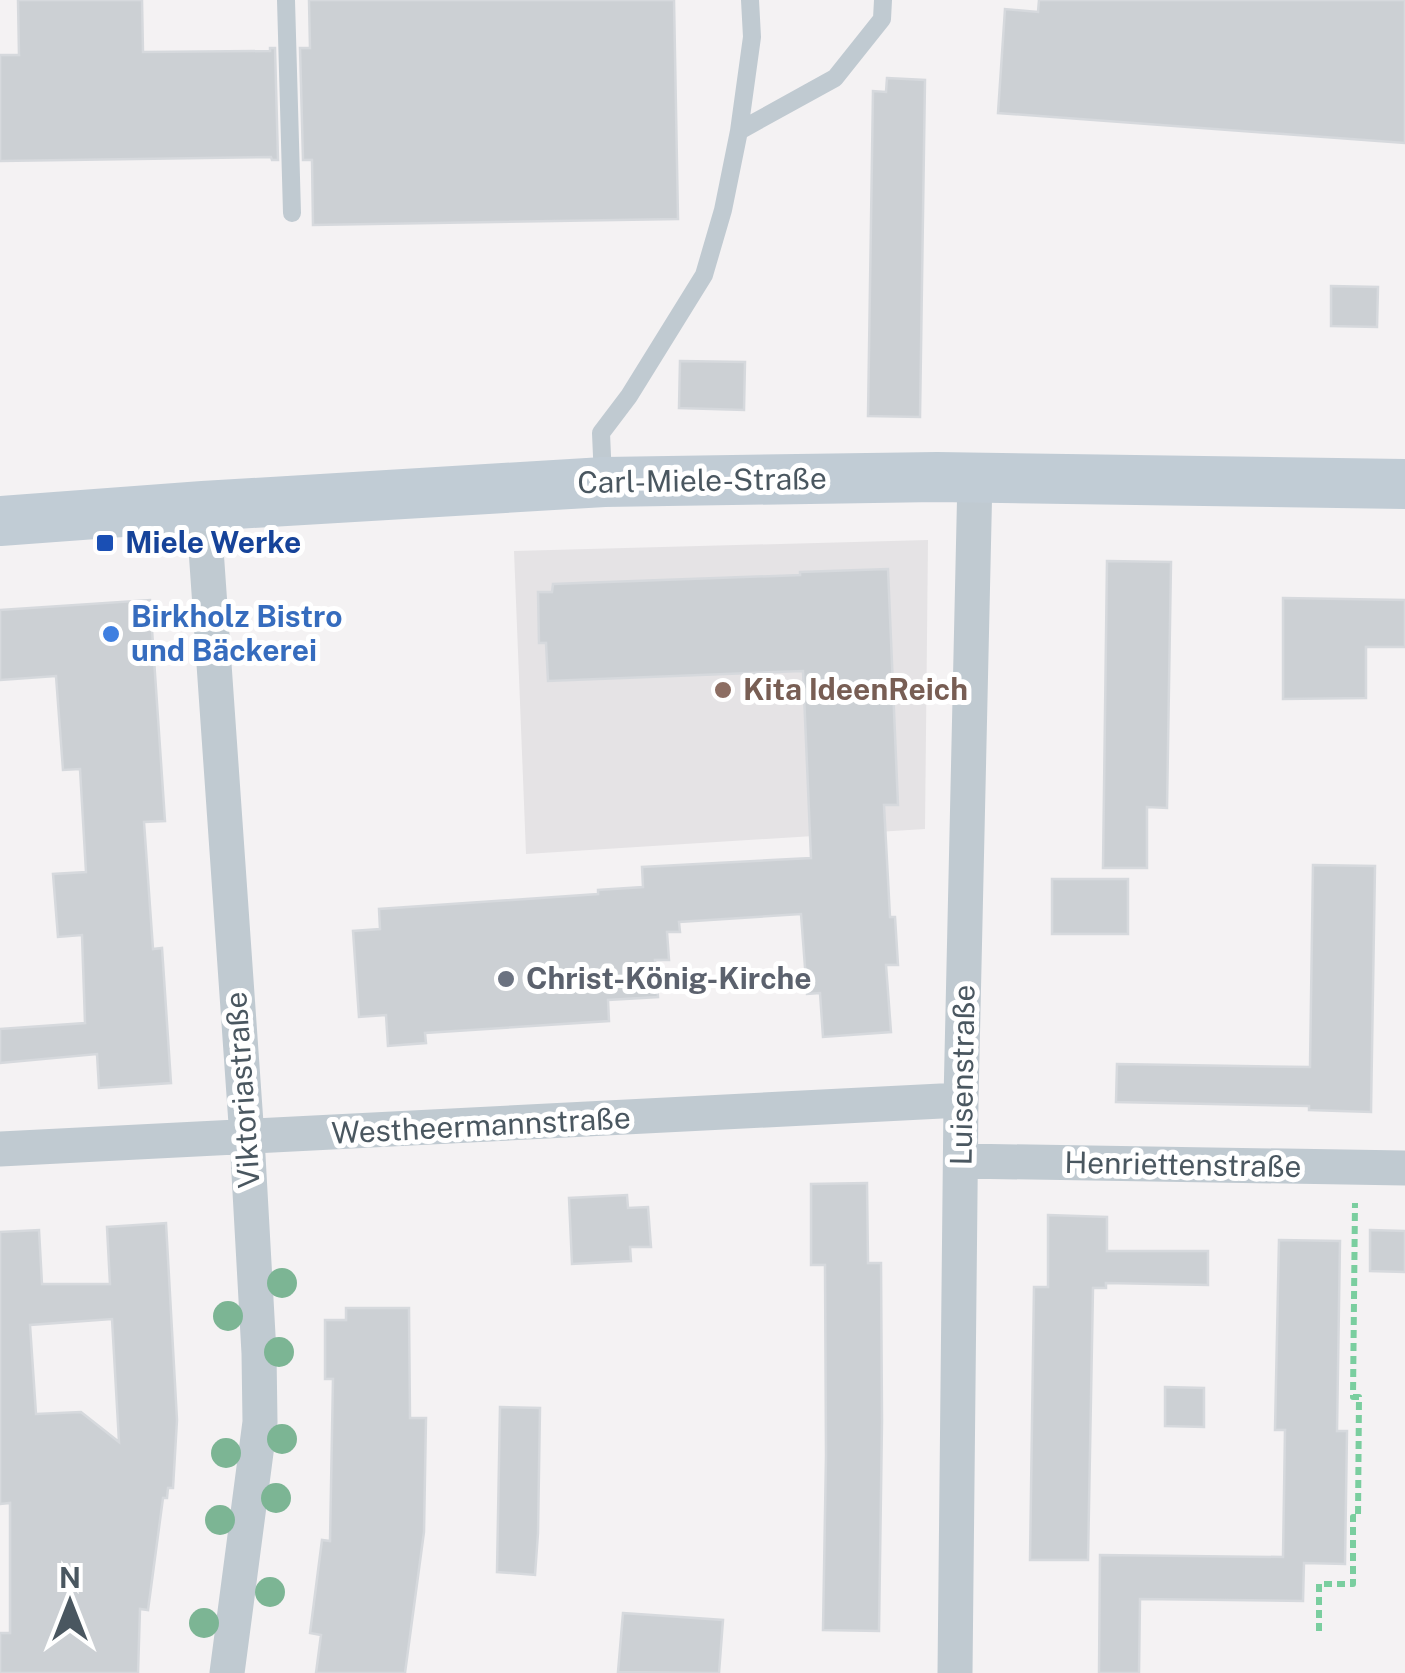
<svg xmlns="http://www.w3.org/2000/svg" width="1405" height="1673" viewBox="0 0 1405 1673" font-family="'Public Sans',sans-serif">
<rect width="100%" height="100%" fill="#f4f2f3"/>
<path fill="#e5e3e5" d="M928,540L925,829L526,854L514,551Z"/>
<path fill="#ccd0d4" stroke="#d6d9dd" stroke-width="2.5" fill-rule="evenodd" d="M18,0H142L143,52L270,51V48H275L278,160H272L271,157L0,161V55H19Z
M309,0H674L678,219L313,225L312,160H303L300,48H310Z
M1039,0H1405V143L998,113L1005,9L1038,12Z
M887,78L925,80L920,417L868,416L873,91L886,92Z
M1331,286L1378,287L1377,327L1331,326Z
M680,361L745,362L744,410L679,408Z
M1107,561L1171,562L1167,808L1147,807V868H1103Z
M888,569L898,805H884L890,917H895L898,965H886L891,1032L823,1037L820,993L807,994L801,914L679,922L680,932H667L669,960H655L658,997L608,1000L609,1021L425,1033L426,1043L388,1046L386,1015L359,1017L353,931L380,929L379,909L598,894V890L643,887L642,867L811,858L803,671L548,681L546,643H539L538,592H552L553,584L800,575V572Z
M1283,598L1405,600V647H1366V698L1283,699Z
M150,600L165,821L144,822L153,949L162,948L171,1083L99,1088L97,1054L0,1063V1029L85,1023L82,935L58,937L53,874L86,872L80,769L63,770L56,676L0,680V610Z
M1313,865L1375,866L1371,1112L1309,1110V1106L1116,1102L1117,1064L1310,1067Z
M1052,879H1128V934H1052Z
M867,1183L868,1263H881L882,1421L879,1631L823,1630L826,1455L825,1265H811V1184Z
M627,1195L628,1208L648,1207L651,1247H630L631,1261L572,1264L569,1198Z
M1048,1215L1107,1217V1251H1208V1285L1106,1283V1288H1093L1088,1560H1030L1034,1287H1048Z
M166,1223L177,1420L173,1488H168L167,1498H163L148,1610L140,1609L138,1673H0V1633H10V1503L0,1504V1232L39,1230L42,1284H110L107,1227ZM112,1319L119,1442L81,1412L36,1414L30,1325Z
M1370,1230L1405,1231V1272L1370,1271Z
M1279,1240L1340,1241L1337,1431H1347L1345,1564L1304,1563L1303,1601L1140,1599L1139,1673H1099L1100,1555L1283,1557L1285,1430H1275Z
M346,1308H409L410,1418H426L424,1532L405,1673H316L321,1635L310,1633L322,1540L330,1541L333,1379H325V1320H346Z
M1165,1387L1204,1388V1427L1165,1426Z
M500,1407L540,1408L538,1533L535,1575L497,1572Z
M623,1613L723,1620L719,1673L618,1672Z"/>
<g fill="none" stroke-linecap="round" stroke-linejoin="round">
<path stroke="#7ace9f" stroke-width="6" stroke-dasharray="8 5" stroke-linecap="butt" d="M1319,1631V1584H1353V1517H1358L1359,1397H1353L1355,1203"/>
<path stroke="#c0cad1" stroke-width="18" d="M286,0L292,213
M739,131L835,78L882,19L883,0
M603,479L601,433L629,396L704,275L723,210L739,131L752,37L750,0"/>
<path stroke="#c0cad1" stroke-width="35" d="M203,506L247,1138L259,1353L260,1422L227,1673
M0,1149L961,1100
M962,1161L1405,1168
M955,1673L961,1100L975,477"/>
<path stroke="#c1ccd5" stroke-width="50" d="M0,521L203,506L604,482L937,477L1405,484"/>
</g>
<g fill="#7cb594">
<circle cx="282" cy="1283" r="15"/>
<circle cx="228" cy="1316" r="15"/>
<circle cx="279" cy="1352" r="15"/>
<circle cx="282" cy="1439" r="15"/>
<circle cx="226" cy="1453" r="15"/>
<circle cx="276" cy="1498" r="15"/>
<circle cx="220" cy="1520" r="15"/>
<circle cx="270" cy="1592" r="15"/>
<circle cx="204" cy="1623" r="15"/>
</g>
<rect fill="#1a4fb4" stroke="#fff" stroke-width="4" x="95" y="533" width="20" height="20" rx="5"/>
<circle fill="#3f7fe0" stroke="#fff" stroke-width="4" cx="111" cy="634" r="10"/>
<circle fill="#8d6e63" stroke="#fff" stroke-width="4" cx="723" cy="690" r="10"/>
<circle fill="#6b7280" stroke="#fff" stroke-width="4" cx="506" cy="979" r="10"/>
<g text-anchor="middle" stroke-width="10" stroke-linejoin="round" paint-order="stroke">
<g font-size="30" fill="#4a5760" stroke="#fff">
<text transform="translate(702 481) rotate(-1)" y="10">Carl-Miele-Straße</text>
<text transform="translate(963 1075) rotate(-89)" y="10">Luisenstraße</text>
<text transform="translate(243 1090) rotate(-94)" y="10">Viktoriastraße</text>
<text transform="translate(481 1126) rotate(-3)" y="10">Westheermannstraße</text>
<text transform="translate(1183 1165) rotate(1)" y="10">Henriettenstraße</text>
</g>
<g font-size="30" font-weight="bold" fill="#164399" stroke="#fff" text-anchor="start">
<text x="125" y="553">Miele Werke</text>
</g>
<g font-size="30" font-weight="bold" fill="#366cbe" stroke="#fff" text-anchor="start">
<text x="131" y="627">Birkholz Bistro<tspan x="131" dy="34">und Bäckerei</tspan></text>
</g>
<g font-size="30" font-weight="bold" fill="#785e54" stroke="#fff" text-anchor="start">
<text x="743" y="700">Kita IdeenReich</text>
</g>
<g font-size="30" font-weight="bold" fill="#5b616d" stroke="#fff" text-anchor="start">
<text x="526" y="989">Christ-König-Kirche</text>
</g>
</g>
<g transform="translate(70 1603)" stroke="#ffffff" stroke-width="8" paint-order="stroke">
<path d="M0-8L18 38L0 25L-18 38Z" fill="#4a5760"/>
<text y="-15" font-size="28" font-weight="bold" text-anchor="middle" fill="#4a5760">N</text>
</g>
</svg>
